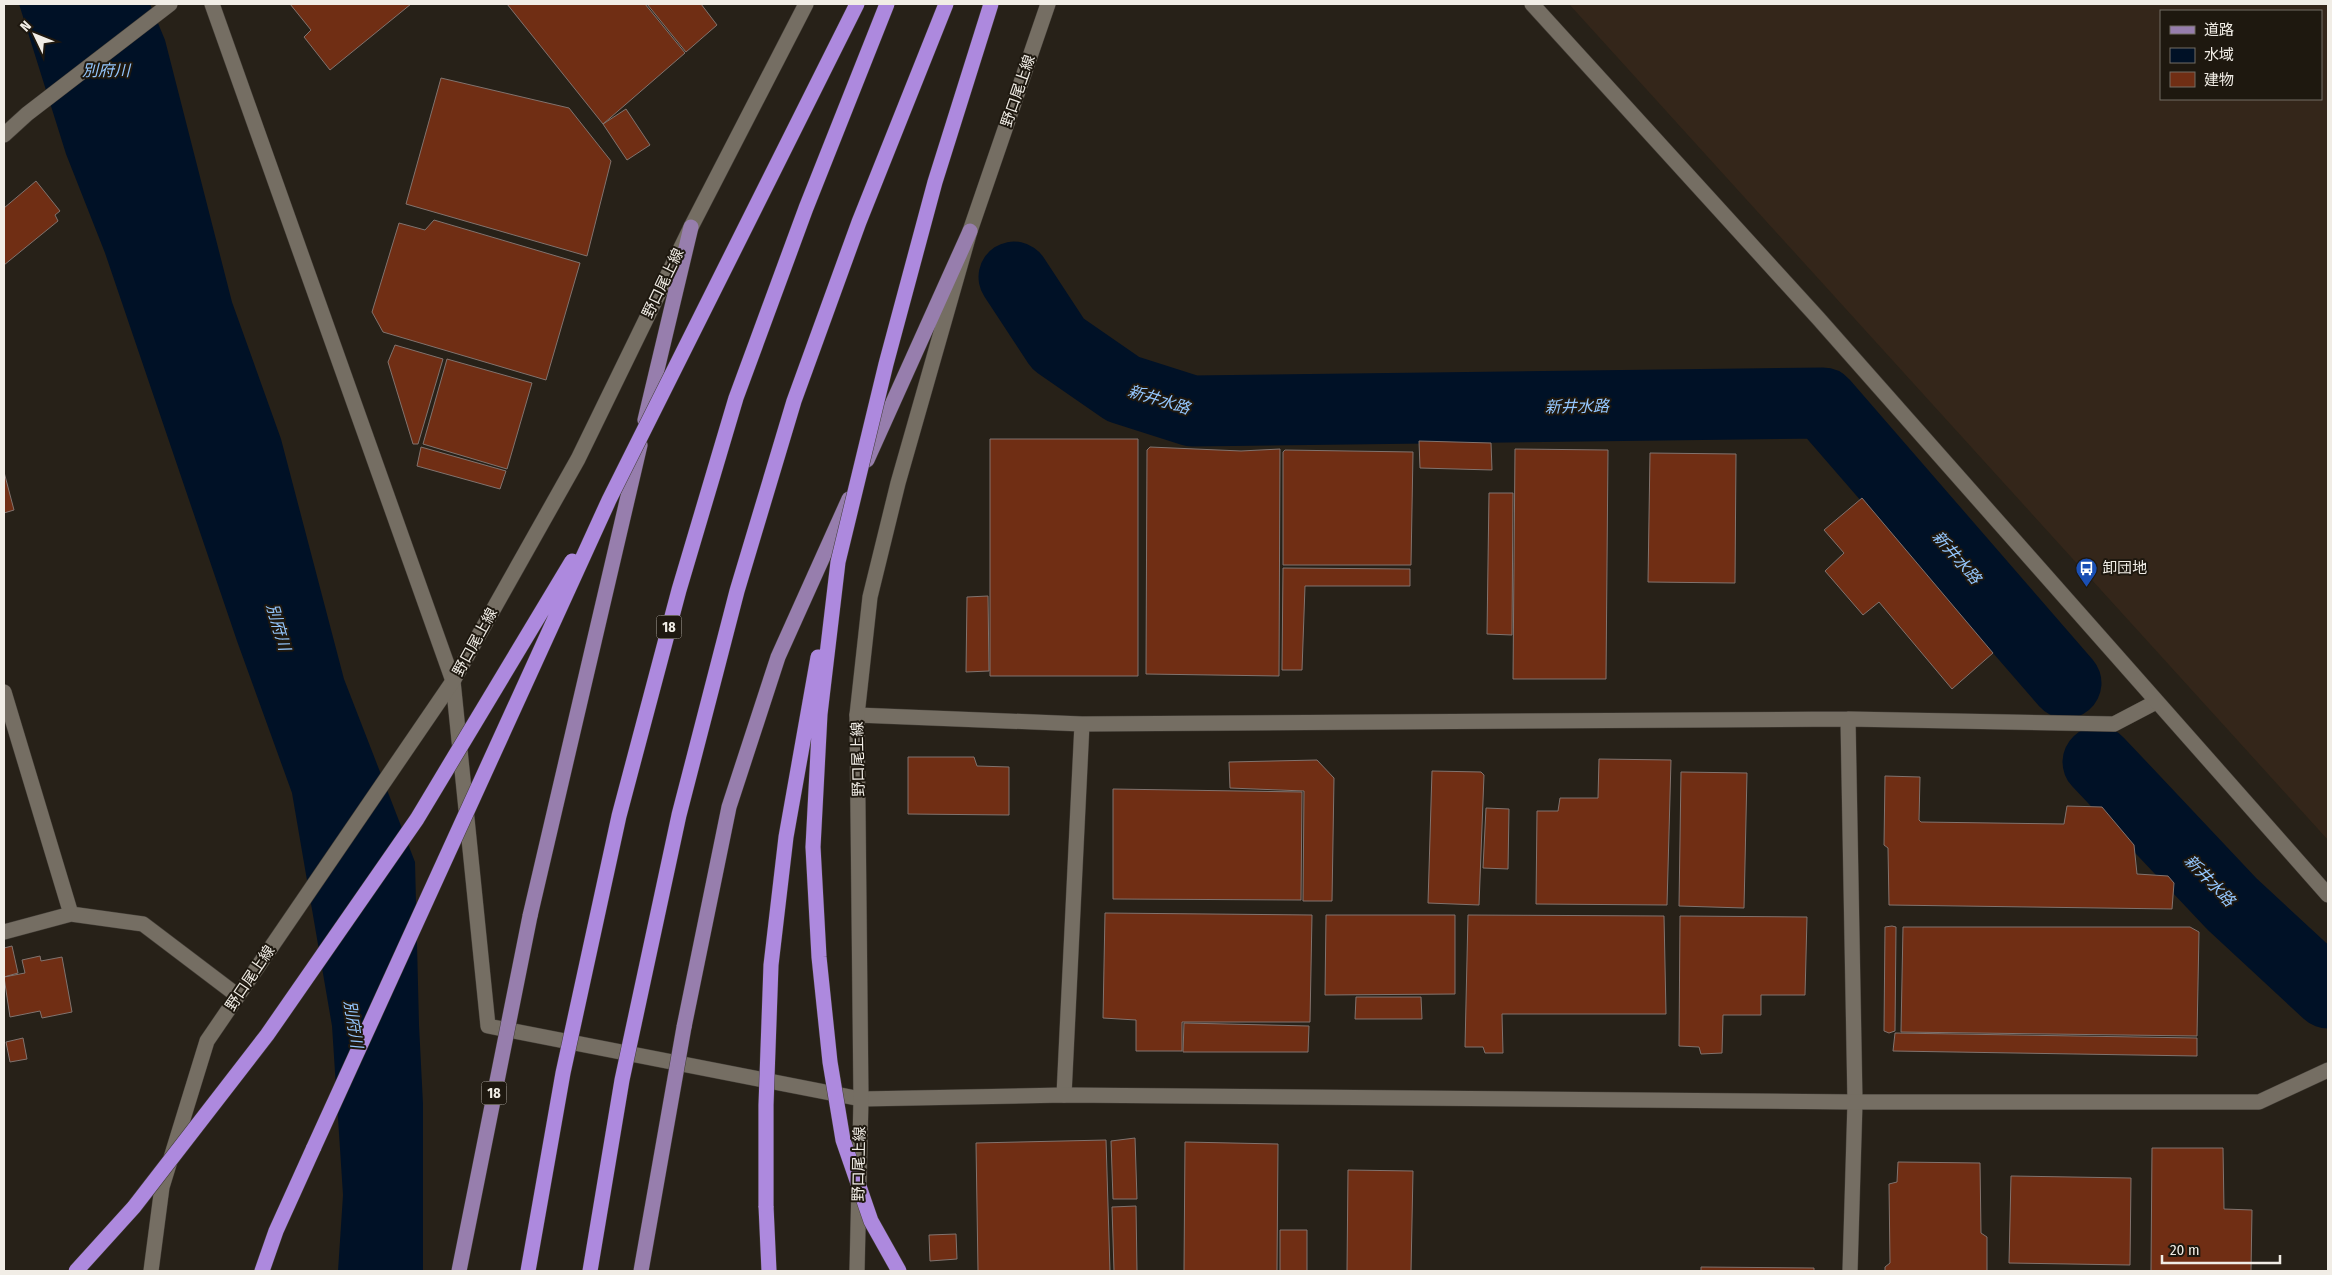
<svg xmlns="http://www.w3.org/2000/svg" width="2332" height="1275" viewBox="0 0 2332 1275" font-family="'Fira Sans Condensed','Noto Sans JP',sans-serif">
<rect width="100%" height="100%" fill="#272118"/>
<path fill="#34261a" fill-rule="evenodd" d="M1569,4H2328V840ZM2161,11H2321V99H2161Z"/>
<path fill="#001126" d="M19,4H150L165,40L232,302L281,439L344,679L415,862L419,1025L423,1104V1271H338L343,1195L332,1026L292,793L237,641L105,253L66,154Z"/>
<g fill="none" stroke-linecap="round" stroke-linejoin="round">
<path stroke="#001126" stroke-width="71" d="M1014,277L1058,344L1123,389L1192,411L1823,403L2066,683
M2098,762L2232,904L2328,993"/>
</g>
<path fill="#702e14" stroke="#81736e" d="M290,4H411L330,70L304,37L311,30Z
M507,4H645L685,53L603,124Z
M647,4H701L717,25L686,52Z
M441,78L569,108L611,161L587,256L406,204Z
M626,109L650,145L627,160L603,124Z
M36,181L60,211L55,215L58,221L4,265V208Z
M434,220L580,263L546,380L383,332L372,312L399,223L425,230Z
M395,345L443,359L418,444H413L388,362Z
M447,359L532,383L507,469L423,444Z
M990,439H1138V676H990Z
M1419,441L1491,443L1492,470L1420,468Z
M421,447L506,471L500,489L417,466Z
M1150,447L1241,451L1280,449L1279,676L1146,674L1147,450Z
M1515,449L1608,450L1606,679H1513Z
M1285,450L1413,452L1411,565H1283V452Z
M1650,453L1736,454L1735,583L1648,582Z
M4,472L14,510L4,513Z
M1489,493H1513L1512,635L1487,634Z
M1862,498L1993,653L1952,689L1879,602L1863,615L1825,571L1844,553L1824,530Z
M1283,568L1410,569V586H1305L1302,670H1282Z
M988,596L989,671L966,672L967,597Z
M908,757H974L977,766L1009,767V815L908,814Z
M1599,759L1671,760L1667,905L1536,904L1537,811H1558L1560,798H1598Z
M1317,760L1334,778L1332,901H1303L1304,791L1230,788L1229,762Z
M1432,771L1481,772L1484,775L1479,905L1428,903Z
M1681,772L1747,773L1744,908L1679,906Z
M1885,776L1920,777L1919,820L1921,822L2064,824L2067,806L2102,807L2134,845L2137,874L2168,876L2174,883L2172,909L1889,905L1888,848L1884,845Z
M1113,789L1302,792L1301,900L1113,899Z
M1486,808L1509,809L1508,869L1483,868Z
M1105,913L1312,915L1310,1022H1182V1051H1136V1020L1103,1018Z
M1326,915H1455V994L1325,995Z
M1468,915L1664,916L1666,1014H1502L1503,1053H1485L1483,1047H1465Z
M1680,916L1807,917L1805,995H1761V1015H1723L1722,1053L1701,1054L1699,1047L1679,1046Z
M1892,926L1896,927L1895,1031L1889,1033L1884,1031L1885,927Z
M1903,927H2190L2199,932L2197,1036L1901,1032Z
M12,946L18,973L4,977V948Z
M40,956L41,961L62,957L72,1012L42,1018L40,1011L10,1017L4,977L25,973L22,960Z
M1356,997H1421L1422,1019H1355Z
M1184,1023L1309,1026L1308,1052H1183Z
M1895,1033L2197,1038V1056L1893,1051Z
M23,1038L27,1059L10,1062L6,1042Z
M1135,1138L1137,1199H1113L1111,1141Z
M1106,1140L1110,1271H978L976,1143Z
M1185,1142L1278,1144L1277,1271H1184Z
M2152,1148H2223L2224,1209L2252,1210L2251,1271H2151Z
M1898,1162L1980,1163L1981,1233L1987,1237V1271H1885V1267L1890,1263L1889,1184L1897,1182Z
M1348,1170L1413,1171L1411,1271H1347Z
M2011,1176L2131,1178L2130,1265L2009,1263Z
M1136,1206L1137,1271H1114L1112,1207Z
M1280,1230H1307V1271H1280Z
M956,1234L957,1259L930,1261L929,1235Z
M1701,1267L1814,1268V1271H1701Z"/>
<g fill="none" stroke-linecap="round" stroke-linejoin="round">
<defs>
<path id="minor" d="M4,135L27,114L170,4
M4,692L71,914
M857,715L1082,724L1848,719L2114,724L2156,702
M1848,719L1855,1102L1850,1271
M4,932L71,914L143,924L238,996
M1064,1095L1082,724"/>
<path id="tertiary" d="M212,4L453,681L488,1026L861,1099L1064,1095L1855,1102H2259L2328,1070
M1532,4L1818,318L2328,895"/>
<path id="secondary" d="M151,1271L162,1187L207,1041L453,681L578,459L691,227L806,4
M857,1271L861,1099L857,715L870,597L898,483L970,231L1048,4"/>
<path id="primary" d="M645,420L691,227
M867,460L970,231
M530,916L640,445
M684,1027L729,807L778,657L849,499"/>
<path id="motorway" d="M766,1206L769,1271
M262,1271L276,1231L314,1147"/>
</defs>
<use href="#minor" stroke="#423d36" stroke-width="16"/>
<use href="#tertiary" stroke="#423d36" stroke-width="16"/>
<use href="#secondary" stroke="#423d36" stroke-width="16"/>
<use href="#primary" stroke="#423d36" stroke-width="16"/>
<use href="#motorway" stroke="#423d36" stroke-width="16"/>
<use href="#minor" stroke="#756e63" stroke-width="15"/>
<use href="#tertiary" stroke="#756e63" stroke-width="15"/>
<use href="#secondary" stroke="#756e63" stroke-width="15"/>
<use href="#primary" stroke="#977ead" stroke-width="15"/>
<use href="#motorway" stroke="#ad89de" stroke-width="15"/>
<defs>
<path id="primary-bridge" d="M459,1271L530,916
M641,1271L684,1027"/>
<path id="motorway-bridge" d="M314,1147L609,500L857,4
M766,1206V1105L771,965L786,837L818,657
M76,1271L134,1207L267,1035L417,819L572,561
M528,1271L563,1073L619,816L679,590L736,398L806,208L887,4
M590,1271L622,1080L679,815L737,591L794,401L859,222L946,4
M899,1271L871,1221L843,1140L830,1062L819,957L813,847L820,714L838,562L886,364L935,182L991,4"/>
</defs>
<use href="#primary-bridge" stroke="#423d36" stroke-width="16" stroke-linecap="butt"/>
<use href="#motorway-bridge" stroke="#423d36" stroke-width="16" stroke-linecap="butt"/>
<use href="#primary-bridge" stroke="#977ead" stroke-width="15"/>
<use href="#motorway-bridge" stroke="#ad89de" stroke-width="15"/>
</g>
<defs>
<symbol id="bus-pin" viewBox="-11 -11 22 30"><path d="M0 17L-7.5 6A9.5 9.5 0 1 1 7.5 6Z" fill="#1a4fb4" stroke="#1e180f"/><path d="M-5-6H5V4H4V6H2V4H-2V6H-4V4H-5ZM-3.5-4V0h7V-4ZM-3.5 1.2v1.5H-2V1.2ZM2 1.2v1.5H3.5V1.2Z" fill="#fff"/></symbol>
</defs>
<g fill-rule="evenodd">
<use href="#bus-pin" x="2074" y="556" width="25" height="34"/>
</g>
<g text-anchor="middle" stroke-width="4" stroke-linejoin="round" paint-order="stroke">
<g fill="#1e180f" stroke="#b2ada6" stroke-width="1">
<rect x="656.5" y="615.5" width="25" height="23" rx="4"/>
<rect x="481.5" y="1081.5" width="25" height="23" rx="4"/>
</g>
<g font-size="14" font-weight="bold" fill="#f1ede6">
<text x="669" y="632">18</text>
<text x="494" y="1098">18</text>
</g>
<g font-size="15" fill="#f1ede6" stroke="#1e180f">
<text transform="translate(1018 91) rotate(-71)" y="5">野口尾上線</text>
<text transform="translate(663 283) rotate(-64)" y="5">野口尾上線</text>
<text transform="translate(475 642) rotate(-61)" y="5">野口尾上線</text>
<text transform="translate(858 759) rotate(-91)" y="5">野口尾上線</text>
<text transform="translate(250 978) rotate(-56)" y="5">野口尾上線</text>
<text transform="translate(859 1164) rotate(-89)" y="5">野口尾上線</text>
</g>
<g font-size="15" fill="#f1ede6" stroke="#1e180f" text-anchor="start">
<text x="2102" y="573">卸団地</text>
</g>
<g font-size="16" font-style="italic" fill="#94c6fd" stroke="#1e180f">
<text x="106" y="76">別府川</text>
<text transform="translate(1159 399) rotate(17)" y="6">新井水路</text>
<text transform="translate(1577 406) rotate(-1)" y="6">新井水路</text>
<text transform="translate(1957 557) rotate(49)" y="6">新井水路</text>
<text transform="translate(279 627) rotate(74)" y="6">別府川</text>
<text transform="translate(2210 880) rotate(46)" y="6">新井水路</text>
<text transform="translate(354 1024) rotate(81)" y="6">別府川</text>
</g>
</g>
<rect width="2332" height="1275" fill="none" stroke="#f1ede6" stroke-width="10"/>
<rect x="2160" y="10" width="162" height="90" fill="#1e180f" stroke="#726d65"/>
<rect x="2170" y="26" width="25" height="8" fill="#977ead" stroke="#726d65"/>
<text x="2204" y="35" font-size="15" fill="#f1ede6">道路</text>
<rect x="2170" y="48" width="25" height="15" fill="#001126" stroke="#726d65"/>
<text x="2204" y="60" font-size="15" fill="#f1ede6">水域</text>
<rect x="2170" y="72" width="25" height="15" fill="#702e14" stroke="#726d65"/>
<text x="2204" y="85" font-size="15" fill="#f1ede6">建物</text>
<g transform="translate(35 35) rotate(313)" stroke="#1e180f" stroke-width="4" paint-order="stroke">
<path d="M0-4L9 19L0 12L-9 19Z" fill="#f1ede6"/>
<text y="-8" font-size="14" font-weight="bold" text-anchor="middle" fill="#f1ede6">N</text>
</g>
<path d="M2162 1255v8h118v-8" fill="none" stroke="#f1ede6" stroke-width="2.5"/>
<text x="2170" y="1255" font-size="15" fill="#f1ede6" stroke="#1e180f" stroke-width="4" paint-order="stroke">20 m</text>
</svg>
